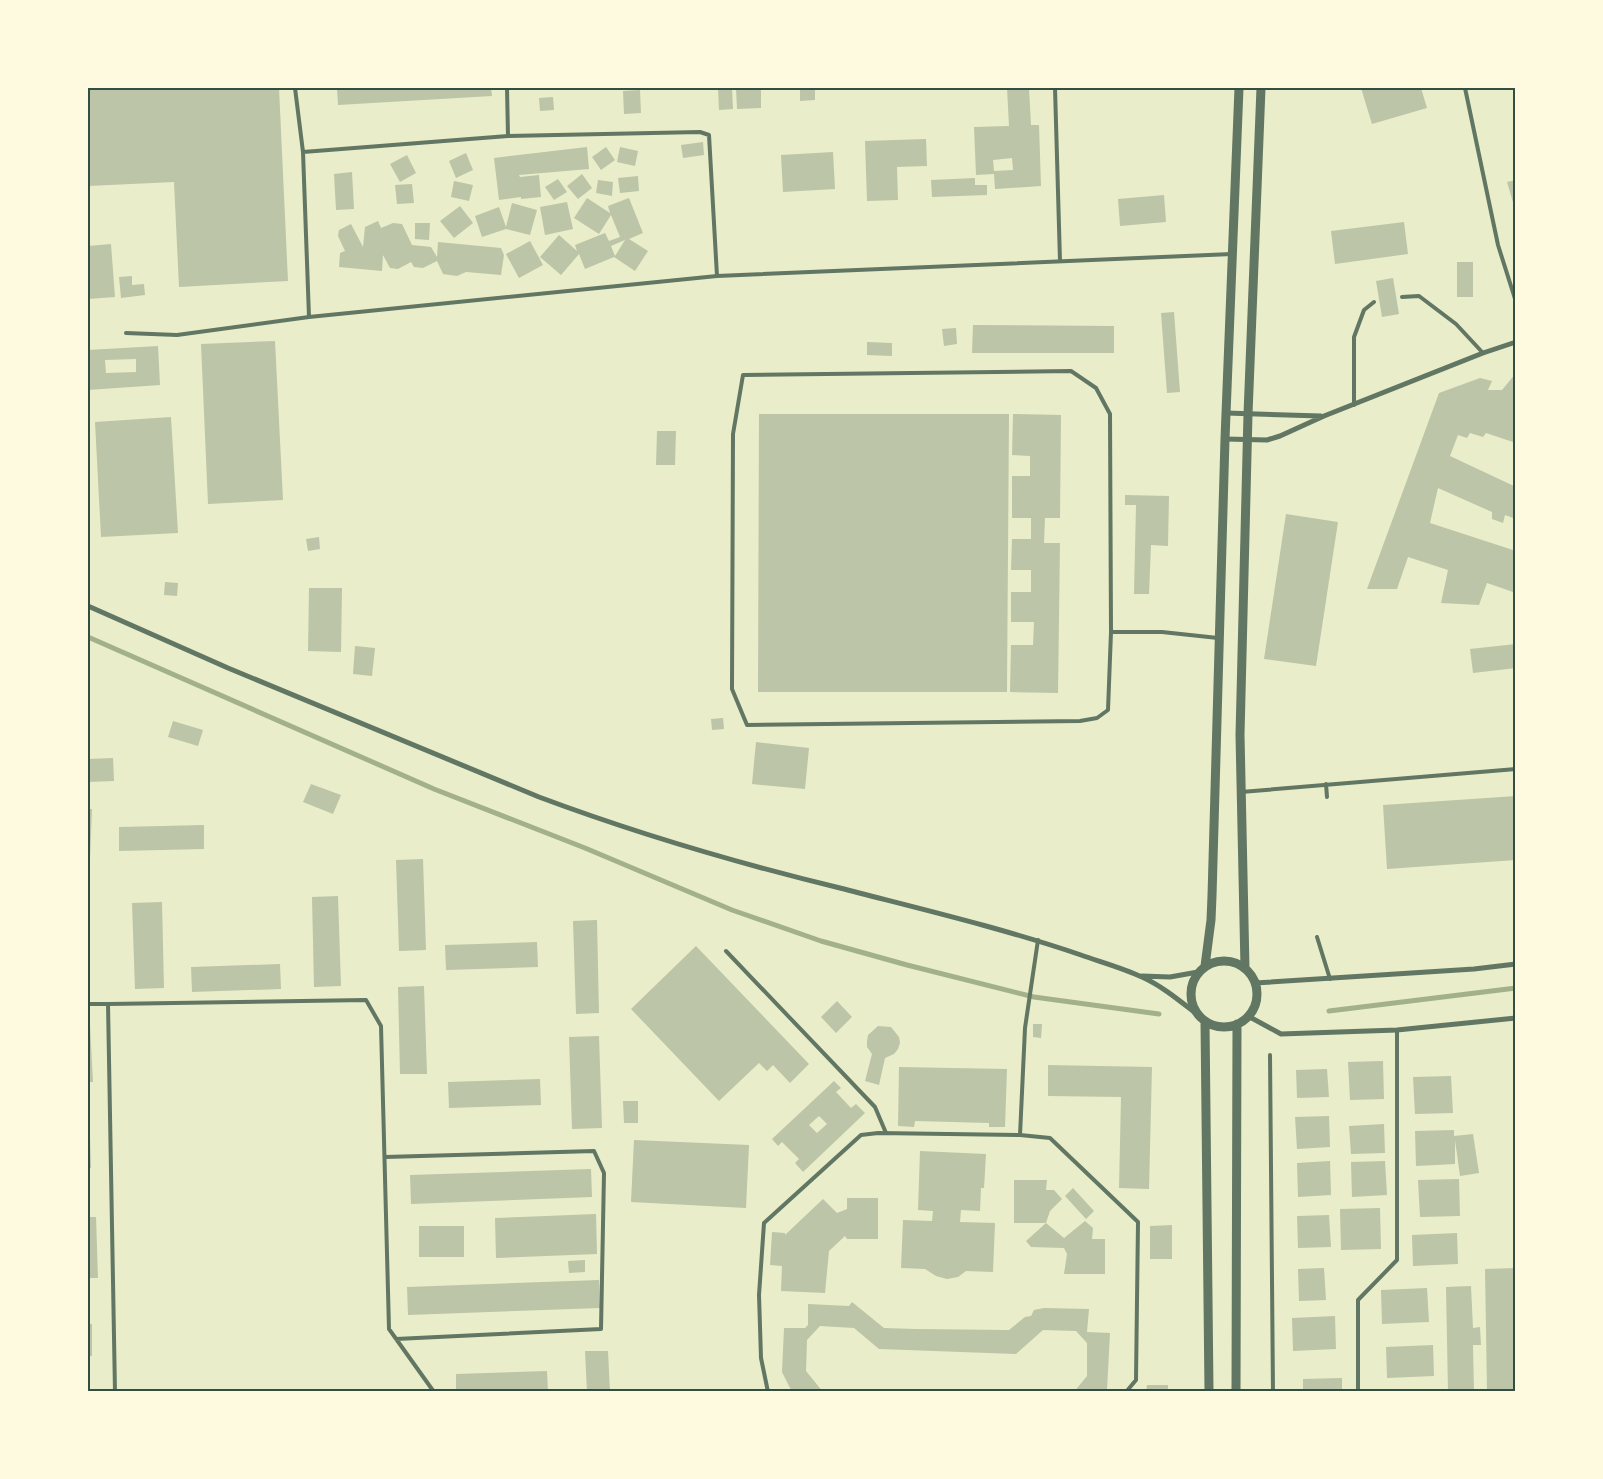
<svg xmlns="http://www.w3.org/2000/svg" width="1603" height="1479" viewBox="0 0 1603 1479" font-family="'DejaVu Sans',sans-serif">
<rect width="100%" height="100%" fill="#e9edc9"/>
<g fill="none" stroke-linecap="round" stroke-linejoin="round">
<path stroke="#a3b18a" stroke-width="5" d="M88,637L434,789L585,848L732,910L821,941L907,965L1034,997L1159,1014
M1329,1011L1516,988"/>
</g>
<path fill="#bcc5a7" fill-rule="evenodd" d="M88,88H279L288,281L179,287L174,182L88,186Z
M337,88H491L492,96L338,105Z
M718,88H732L733,109L719,110Z
M736,88H761V108L737,109Z
M800,88H815V100L800,101Z
M1007,88H1029L1031,125H1039L1041,186L995,189L994,174L976,175L974,127L1009,126ZM1012,158L1013,170L994,171L993,160Z
M1361,88H1421L1427,108L1372,124Z
M640,90L641,113L624,114L623,91Z
M553,97L554,110L540,111L539,98Z
M926,139L927,166L897,167L898,200L867,201L865,141Z
M703,142L704,155L683,158L681,145Z
M587,147L589,169L519,175L520,177L539,175L541,197L521,199V197L499,200L494,158Z
M606,147L615,160L601,170L592,157Z
M620,147L638,151L635,166L617,162Z
M833,152L835,189L783,192L781,155Z
M466,153L473,170L456,178L449,161Z
M407,155L416,173L400,182L390,164Z
M352,172L354,209L336,210L334,174Z
M582,174L592,188L578,199L567,186Z
M638,176L639,191L620,193L618,178Z
M975,178V185H987V195L932,197L931,180Z
M558,179L567,192L554,200L545,187Z
M598,180L613,182L612,196L596,193Z
M1516,180V209H1515L1507,182Z
M454,181L473,185L469,201L451,197Z
M412,184L414,203L397,204L395,185Z
M1164,195L1166,222L1120,226L1118,199Z
M587,198L610,213L608,206L629,198L643,233L629,239L648,251L635,271L614,257L585,269L579,254L561,275L540,257L559,235L577,251L575,245L605,233L609,241L620,237L611,215L599,234L574,218ZM625,240L615,256L611,246Z
M567,202L573,229L545,235L540,207Z
M512,203L537,210L530,235L506,229L482,237L475,216L499,207L506,227Z
M460,206L473,223L454,238L440,221Z
M378,221L381,228L393,223L402,224L412,245L431,247L437,257L438,242L501,248L504,255L501,275L466,272L457,276L443,274L437,261L423,268L414,267L411,262L398,269L390,268L383,255L382,271L339,267L340,253L345,251L338,236L339,230L351,224L363,247L365,227Z
M1404,222L1408,254L1335,264L1331,231Z
M415,223H430L429,240L415,239Z
M530,241L543,265L519,278L506,254Z
M111,244L115,297L88,299V246Z
M1457,262H1473V297H1457Z
M132,276V285L144,284L145,295L121,298L119,277Z
M1393,278L1399,314L1382,317L1376,281Z
M1174,312L1180,392L1167,393L1161,313Z
M973,325L1114,326V353H972Z
M956,328L957,344L944,346L942,329Z
M275,341L283,500L208,504L201,344Z
M867,342L892,343V356L867,355Z
M158,346L160,385L88,390V350ZM136,359V372L106,373L105,360Z
M1516,373V443L1486,433L1483,437L1470,433L1467,438L1458,435L1450,456L1516,487V519L1505,515L1503,523L1492,519V512L1438,488L1430,523L1516,551V593L1487,583L1479,605L1441,603L1448,570L1408,557L1397,589H1367L1439,393L1480,378L1492,381L1488,390H1502Z
M759,414H1009L1007,692H758Z
M1013,414L1061,415L1060,518H1045L1044,543H1060L1058,693L1010,692L1011,645H1033L1034,622H1011V592H1031V570H1011L1012,539H1031V518H1012V476H1030V456L1012,455Z
M171,417L178,533L101,537L95,422Z
M657,431H676L675,465H656Z
M1125,495L1169,496L1168,546L1151,545L1149,594H1134L1136,505H1125Z
M1286,514L1338,522L1316,666L1264,659Z
M319,537L320,549L308,551L306,539Z
M165,582L178,583L177,596L164,595Z
M309,588H342L341,652L308,651Z
M1516,644V668L1473,673L1470,649Z
M355,646L375,648L372,676L353,674Z
M723,718L724,729L712,730L711,719Z
M173,721L203,730L198,746L168,737Z
M756,742L809,748L805,789L752,784Z
M113,758L114,781L88,782V759Z
M311,784L341,795L333,814L303,802Z
M1516,796V860L1387,869L1383,805Z
M88,809H92L89,885H88Z
M204,825V849L119,851V827Z
M423,859L426,950L399,951L396,860Z
M338,896L341,986L314,987L312,897Z
M162,902L164,988L135,989L132,903Z
M597,920L599,1013L576,1014L573,921Z
M537,942L538,967L446,970L445,945Z
M696,946L809,1064L790,1083L773,1065L767,1071L759,1063L719,1101L631,1009Z
M280,964L281,989L192,992L191,967Z
M88,968H90V990H88Z
M424,986L427,1074H400L398,987Z
M837,1001L852,1017L836,1033L821,1017Z
M1033,1024H1042L1041,1038L1033,1037Z
M90,1025L93,1082H88V1026Z
M878,1026L891,1027L899,1037L900,1043L898,1049L894,1054L885,1058L879,1085L865,1081L872,1054L867,1047V1041L868,1035Z
M599,1036L602,1128L572,1129L569,1037Z
M1383,1061L1384,1099L1350,1100L1348,1062Z
M1048,1065L1152,1067L1149,1189L1119,1188L1121,1097L1048,1096Z
M899,1067L1007,1069L1005,1127H989V1123L915,1121L914,1127L898,1126Z
M1327,1069L1329,1097L1297,1098L1296,1070Z
M1451,1076L1453,1113L1415,1114L1413,1077Z
M540,1079L541,1105L449,1108L448,1082Z
M834,1081L841,1088L836,1092L851,1108L856,1104L865,1113L803,1172L795,1163L799,1159L782,1142L778,1146L772,1139ZM819,1116L827,1124L817,1133L809,1125Z
M623,1101H638V1123H624Z
M1329,1116L1330,1147L1297,1149L1295,1117Z
M1384,1124L1385,1153L1351,1154L1349,1126Z
M1454,1130V1136L1473,1134L1479,1173L1460,1176L1455,1140V1164L1416,1166L1415,1131Z
M88,1137H90L91,1168H88Z
M634,1140L749,1145L746,1208L631,1202Z
M920,1151L986,1154L984,1188H981L980,1211L961,1210L960,1222L995,1223L993,1272L966,1271L958,1277L947,1279L936,1276L925,1269L901,1268L903,1220L932,1221L933,1211L918,1210Z
M1330,1161L1331,1195L1298,1197L1297,1163Z
M1385,1161L1387,1195L1352,1197L1351,1162Z
M591,1169L592,1197L411,1204L410,1175Z
M1459,1179L1460,1216L1420,1217L1418,1180Z
M1014,1180H1047L1046,1190H1054L1062,1199L1050,1211L1046,1223H1014Z
M1073,1188L1094,1211L1086,1219L1065,1196Z
M847,1198H878V1239H847L845,1236L829,1251L825,1293L781,1291L782,1266L770,1265L772,1232L785,1233V1235L823,1199L837,1213L847,1209Z
M1380,1208L1381,1249L1341,1250L1340,1209Z
M596,1214L597,1254L496,1258L495,1218Z
M1329,1215L1331,1247L1298,1248L1297,1216Z
M88,1217H96L98,1278H88Z
M1085,1221L1093,1228L1092,1239H1105V1274H1064L1067,1254L1064,1248L1031,1247L1026,1241L1046,1223L1064,1238Z
M1172,1225V1259H1150V1226Z
M419,1226H464V1257H419Z
M1457,1233L1458,1264L1413,1266L1412,1235Z
M585,1260V1272L569,1273L568,1261Z
M1324,1268L1326,1300L1299,1301L1298,1269Z
M1516,1268V1392H1487L1485,1269Z
M599,1280L600,1308L408,1315L407,1287Z
M1471,1286L1473,1328L1480,1327L1481,1345H1473L1474,1392H1448L1446,1287Z
M1427,1288L1429,1322L1382,1324L1381,1290Z
M852,1302L884,1328L915,1329L1009,1330L1025,1317L1031,1316L1034,1310L1044,1308L1089,1309L1087,1332L1110,1333L1107,1390L1074,1392L1087,1376V1343L1076,1331L1043,1330L1016,1354L879,1349L854,1328L820,1326L807,1340L806,1371L823,1392H792L782,1372L784,1328H805L808,1325V1304L849,1306Z
M1335,1316L1336,1349L1293,1351L1292,1318Z
M88,1324H92V1356H88Z
M1433,1345L1434,1376L1387,1378L1386,1347Z
M585,1351H608L610,1392H587Z
M547,1371L548,1392H456V1374Z
M1342,1378V1392H1303V1379Z
M1147,1385H1168V1392H1146Z"/>
<g fill="none" stroke-linecap="round" stroke-linejoin="round">
<path stroke="#617663" stroke-width="4" d="M295,88L303,152L309,317
M507,88L508,136
M1055,88L1060,261
M1465,88L1498,245L1516,302
M303,152L508,136L700,132L709,135L717,276
M1402,297L1419,296L1456,324L1483,353
M126,333L177,335L309,317L717,276L1232,254
M1071,371L1096,388L1110,414L1111,632L1108,710L1097,718L1080,721L747,725L732,689L733,434L743,375Z
M1354,405V337L1364,310L1374,302
M1111,632H1162L1218,638
M1326,784L1327,797
M1241,792L1516,769
M1317,937L1330,979
M726,951L875,1107L886,1133
M88,1004H108L115,1392
M108,1004L366,1000L381,1026L389,1329L434,1392
M1270,1055L1273,1392
M1020,1135L1025,1028L1038,940
M385,1157L594,1151L604,1173L601,1329L396,1339
M768,1392L761,1358L759,1295L764,1223L861,1135L878,1133L1020,1135L1050,1138L1138,1222L1136,1380L1126,1392
M1358,1392V1300L1397,1260V1030"/>
<path stroke="#617663" stroke-width="5" d="M1226,413L1321,416
M1225,439L1267,440L1280,436L1324,416L1483,353L1516,342
M88,606L228,668L539,797C638,834 737,863 840,888C921,909 1002,928 1081,955C1101,962 1123,968 1142,977C1162,986 1180,1001 1198,1015
M1142,976L1170,977L1198,972
M1255,983L1474,969L1516,964
M1248,1016L1281,1034L1397,1030L1516,1018"/>
<path stroke="#617663" stroke-width="9" d="M1191 994a33 33 0 1 1 66 0a33 33 0 1 1-66 0Z
M1205,966L1211,920L1212,896L1225,439L1239,88
M1245,968L1240,735L1248,414L1261,88
M1205,1021L1209,1392
M1236,1392L1237,1024"/>
</g>
<rect width="1603" height="1479" fill="none" stroke="#fefae0" stroke-width="178"/>
<rect x="89" y="89" width="1425" height="1301" fill="none" stroke="#344e41" stroke-width="2"/>
</svg>
